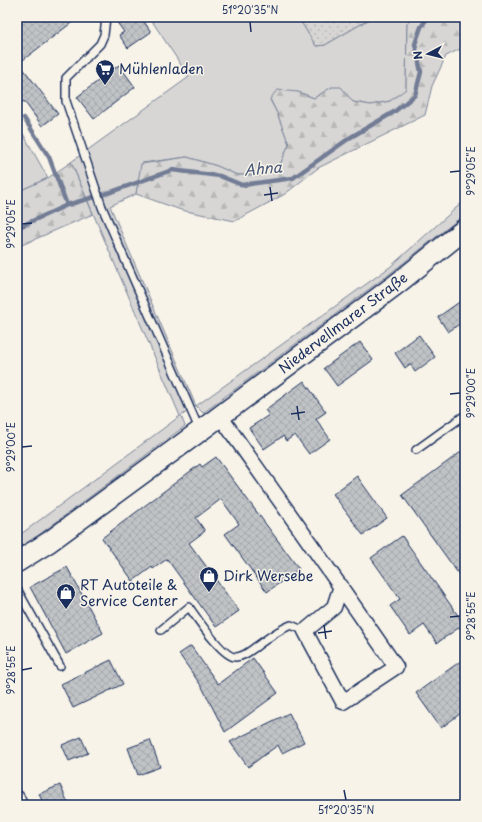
<svg xmlns="http://www.w3.org/2000/svg" width="482" height="822" viewBox="0 0 482 822" font-family="'Playpen Sans',sans-serif">
<defs>
<pattern id="forest-firs" width="22" height="20" patternUnits="userSpaceOnUse"><rect width="22" height="20" fill="#d7d6d4"/><path d="M5 1l3.5 6h-7zM16 11l3.5 6h-7z" fill="#b8b8b8"/></pattern>
<pattern id="park-dots" width="8" height="8" patternUnits="userSpaceOnUse"><rect width="8" height="8" fill="#d7d6d4"/><path d="M2 2h.1M6 6h.1" fill="none" stroke="#b8b8b8" stroke-width="1.8" stroke-linecap="round"/></pattern>
<pattern id="building-cross-hatch" width="8" height="8" patternUnits="userSpaceOnUse"><rect width="8" height="8" fill="#c0c3c5"/><path d="M0 0l8 8M0 8l8-8" fill="none" stroke="#a4a8ac"/></pattern>
</defs>
<rect width="100%" height="100%" fill="#f7f3e8"/>
<filter id="ink" filterUnits="userSpaceOnUse"><feTurbulence type="fractalNoise" baseFrequency=".025" numOctaves="2"/><feDisplacementMap in="SourceGraphic" scale="8" xChannelSelector="R" yChannelSelector="G"/><feConvolveMatrix kernelMatrix="1 2 1 2 8 2 1 2 1" color-interpolation-filters="sRGB"/></filter>
<g filter="url(#ink)">
<path fill="#d7d6d4" stroke="#798299" d="M152,17H298L316,46L325,45L373,17H412L407,24L406,90L390,101L371,105L353,102L332,87L314,98L298,92L270,100L277,113L289,144L280,165L254,175H237L217,166L187,157L142,163L136,194L110,206L196,406L390,267L465,200V214L392,272L203,413L196,406L181,416L185,426L24,546L17,549V537L180,416L71,162L189,77L150,18Z
M17,123L48,178L17,192Z"/>
<path fill="url(#forest-firs)" stroke="#798299" d="M412,17H465V49H460L446,56L432,86L425,115L318,168L285,194L235,221L181,210L136,194L141,164L187,157L217,166L237,175H254L280,165L289,144L277,113L270,99L277,90L298,92L314,98L332,87H341L353,102L371,105L390,101L406,89L407,24Z
M71,162L93,214L17,247V192L48,178Z"/>
<path fill="url(#park-dots)" stroke="#798299" d="M298,17H373L325,45L316,46Z"/>
<g fill="none" stroke-linecap="round" stroke-linejoin="round">
<path stroke="#727c95" stroke-width="4.5" d="M24,118L49,157L67,205
M17,228L67,205L111,192L172,170L220,176L242,185L293,178L351,137L394,112L415,95L421,72L415,44L421,27L428,17"/>
</g>
<path fill="url(#building-cross-hatch)" stroke="#1b2f5e" d="M24,17H79L19,63L58,114L42,126L24,101L17,106V22Z
M113,17H141L151,32L128,48L119,35L124,32Z
M119,65L135,87L94,119L77,97Z
M465,298V320L448,332L438,317Z
M419,335L435,357L415,372L410,364L405,368L395,353Z
M360,342L373,360L337,386L324,368Z
M304,381L326,412L316,419L330,439L309,454L295,435L286,441L283,436L264,449L249,428L269,415L265,410Z
M465,449V583L402,495Z
M216,457L299,569L267,592L225,534L239,524L221,499L196,518L205,531L189,543L239,611L216,627L167,559L153,569L152,567L133,581L102,538L200,464L202,467Z
M357,476L387,518L363,535L333,494Z
M402,536L464,624L437,643L424,625L410,635L390,606L400,599L371,558Z
M67,567L103,633L66,654L30,587Z
M191,646L218,684L253,658L278,693L225,732L202,687L179,654Z
M465,658V710L441,728L416,693Z
M111,660L123,684L73,708L61,684Z
M289,713L304,742L282,753L278,745L248,767L230,742Z
M81,737L88,753L69,761L62,745Z
M150,740L160,767L138,775L128,748Z
M60,785L69,805H44L39,794Z"/>
<g fill="none" stroke-linecap="round" stroke-linejoin="round">
<defs>
<path id="service" d="M106,17L104,35L100,44L66,78V101L102,207L200,431
M416,450L465,415
M17,589L60,666
M161,630L189,607C197,618 223,658 236,657C244,657 251,650 257,646C268,638 278,630 291,625L305,631"/>
<path id="minor" d="M220,416C279,499 338,582 396,667L343,702L305,631L334,607L341,586
M17,798L20,805"/>
<path id="secondary" d="M17,562L49,542L200,431L398,283L465,229"/>
</defs>
<use href="#service" stroke="#1b2f5e" stroke-width="10"/>
<use href="#minor" stroke="#1b2f5e" stroke-width="17"/>
<use href="#secondary" stroke="#1b2f5e" stroke-width="23"/>
<use href="#service" stroke="#f7f3e8" stroke-width="7"/>
<use href="#minor" stroke="#f7f3e8" stroke-width="14"/>
<use href="#secondary" stroke="#f7f3e8" stroke-width="20"/>
</g>
</g>
<path fill="none" stroke="#1b2f5e" stroke-width="1.5" d="M250,22L251,32M450,172L460,171M270,187L272,201M264,195L278,193M22,224L32,223M450,394L460,393M297,406L299,420M291,414L305,412M22,447L32,446M450,617L460,616M324,625L326,639M318,633L332,631M22,670L32,668M344,790L346,800"/>
<defs>
<symbol id="supermarket-pin" viewBox="-11 -11 22 30"><path d="M0 17L-7.5 6A9.5 9.5 0 1 1 7.5 6Z" fill="#1b2f5e" stroke="#f7f3e8"/><path d="M-6-5.5h2.5l.6 2H6L4.5 2H-2.5L-4.4-4H-6ZM-1.5 3.2a1.3 1.3 0 1 0 .1 0ZM3 3.2a1.3 1.3 0 1 0 .1 0Z" fill="#fff"/></symbol>
<symbol id="shop-pin" viewBox="-11 -11 22 30"><path d="M0 17L-7.5 6A9.5 9.5 0 1 1 7.5 6Z" fill="#1b2f5e" stroke="#f7f3e8"/><path d="M-5-2.5h2.3a2.7 3.5 0 0 1 5.4 0H5L5.5 6h-11ZM-1.5-2.5h3a1.5 2.3 0 0 0-3 0Z" fill="#fff"/></symbol>
</defs>
<g fill-rule="evenodd">
<use href="#supermarket-pin" x="94" y="58" width="22" height="30"/>
<use href="#shop-pin" x="198" y="565" width="22" height="30"/>
<use href="#shop-pin" x="55" y="582" width="22" height="30"/>
</g>
<g text-anchor="middle" stroke-width="3" stroke-linejoin="round" paint-order="stroke">
<g font-size="14" fill="#1b2f5e" stroke="#f7f3e8" text-anchor="start">
<text x="119" y="74">Mühlenladen</text>
<text x="223" y="581">Dirk Wersebe</text>
<text x="80" y="590">RT Autoteile &amp;<tspan x="80" dy="16">Service Center</tspan></text>
</g>
<g font-size="14" fill="#1b2f5e" stroke="#f7f3e8">
<text transform="translate(343 323) rotate(-37)" y="5">Niedervellmarer Straße</text>
</g>
<g font-size="15" font-style="italic" fill="#465679" stroke="#f7f3e8">
<text transform="translate(263 169) rotate(-5)" y="5">Ahna</text>
</g>
</g>
<rect width="482" height="822" fill="none" stroke="#f7f3e8" stroke-width="44"/>
<g transform="translate(428 54) rotate(263)" stroke="#f7f3e8" stroke-width="3" paint-order="stroke">
<path d="M0-3L7 15L0 10L-7 15Z" fill="#1b2f5e"/>
<text y="-6" font-size="11" font-weight="bold" text-anchor="middle" fill="#1b2f5e">N</text>
</g>
<rect x="22" y="22" width="438" height="778" fill="none" stroke="#1b2f5e" stroke-width="1.5"/>
<g font-size="10" text-anchor="middle" fill="#1b2f5e">
<text x="250" y="14">51°20'35"N</text>
<text transform="translate(471 171) rotate(-90)" y="4">9°29'05"E</text>
<text transform="translate(11 224) rotate(-90)" y="4">9°29'05"E</text>
<text transform="translate(471 393) rotate(-90)" y="4">9°29'00"E</text>
<text transform="translate(11 447) rotate(-90)" y="4">9°29'00"E</text>
<text transform="translate(471 616) rotate(-90)" y="4">9°28'55"E</text>
<text transform="translate(11 670) rotate(-90)" y="4">9°28'55"E</text>
<text x="346" y="814">51°20'35"N</text>
</g>
</svg>
